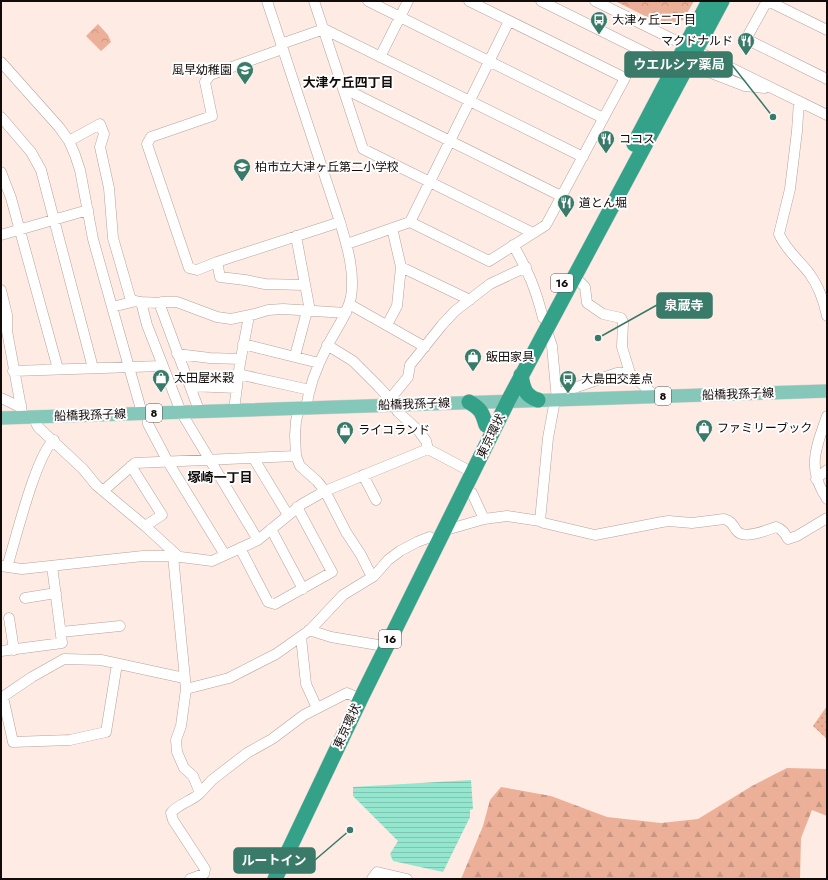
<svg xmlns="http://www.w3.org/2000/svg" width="828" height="880" viewBox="0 0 828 880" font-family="Jost,'Noto Sans JP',sans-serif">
<defs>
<pattern id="grass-dots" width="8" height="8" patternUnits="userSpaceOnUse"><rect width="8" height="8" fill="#ebb097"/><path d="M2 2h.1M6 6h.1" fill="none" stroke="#c89681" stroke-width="1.8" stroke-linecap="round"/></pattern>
<pattern id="forest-firs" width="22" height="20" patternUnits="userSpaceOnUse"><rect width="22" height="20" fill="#ebb097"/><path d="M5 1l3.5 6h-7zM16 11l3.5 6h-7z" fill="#c89681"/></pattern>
<pattern id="park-crowns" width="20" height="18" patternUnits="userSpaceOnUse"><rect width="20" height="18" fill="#ebb097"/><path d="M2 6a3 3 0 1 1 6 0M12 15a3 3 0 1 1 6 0" fill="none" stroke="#c89681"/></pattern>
<pattern id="water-rules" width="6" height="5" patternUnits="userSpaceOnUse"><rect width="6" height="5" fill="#94e6ce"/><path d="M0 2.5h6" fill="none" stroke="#7fc4b0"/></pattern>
</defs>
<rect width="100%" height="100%" fill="#feebe3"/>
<path fill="url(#grass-dots)" d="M827,706V739L813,726Z"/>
<path fill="url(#forest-firs)" d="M787,768L827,769V816L812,810L801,838L800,879H461L483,826L490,800L501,787L551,796L607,817L661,823L698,819L752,786Z"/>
<path fill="url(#park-crowns)" d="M615,1H694L683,20L665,26Z
M98,24L108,35L111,42L101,51L86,36Z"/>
<path fill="url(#water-rules)" d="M471,780L473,809L470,810V817L443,872L393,861L390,854L398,841L353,796V787Z"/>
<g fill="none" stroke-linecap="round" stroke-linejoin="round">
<defs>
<path id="minor" d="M267,1L340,222C347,246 355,271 351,297C347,316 335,330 327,347C317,366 309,387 306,408
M314,1L363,149L533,233
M368,1L603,118
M541,1L654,57L688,64L745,86L765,88
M595,1L827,115
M767,1L746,39L827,79
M768,1L827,30
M281,44L324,29L583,157
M380,57L408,1
M1,62L59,127L69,141L75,155L80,170L93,239L112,307L140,406V413
M343,88L561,196
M799,101L797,131L790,189L779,234C786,250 799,260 809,273C818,285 824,302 827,316
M1,117L31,152L41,170L93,368
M69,141L100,124L104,134L100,147L109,188L113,238L130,297L133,301L141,302L147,325L181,412L258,540
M1,172L11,198L58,369
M410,222L489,261L546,225L625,78L469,1
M1,235L88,210
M296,236L310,311
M347,244L410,222L509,21
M513,245C528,270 536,290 543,318
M217,262L197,270L189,268L147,144L151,137L212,116L205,82L210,75L282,49
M401,267L470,300
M574,276L585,287L587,303L603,314L621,318L623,322L622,347L630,373L655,396
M305,285L265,284L245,280L220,277L217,262L340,222
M1,290L7,315V331L23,418
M141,302L161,303
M349,304L425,347
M112,307L136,301
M387,325L397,306L401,267L392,228
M546,328L552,346L557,400
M243,344L319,363
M327,345L353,361L378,386L390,399L398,412L418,430L426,441L428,449
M177,354L210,358L240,359
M295,356L307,311
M13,371L162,366
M238,374L310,390
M190,386L237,388
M557,394L617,373H630
M1,398L18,406L21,405
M390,399L408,377L410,365L442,325L455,311L490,284L526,267
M299,408L296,421L295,435L296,456L300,466L317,481L325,491L346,532L361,555L372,577
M234,410L240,363L249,316
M197,411V405L161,308V305L162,302H177L217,317L231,319L255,314L268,310L283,309L346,313
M148,413V424L168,462L225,555
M827,416C816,448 806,468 827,499
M36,417V423L38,427L83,469L96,485L145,526L179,557
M254,459L288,515
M131,466L162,515L145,526
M363,475L376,500
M816,479L827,470
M464,489L472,493L484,519L507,516L540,521L544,523L595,535L662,522L669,521L692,523L724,519C732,521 733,526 737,531C744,540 767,530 776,527C783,529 785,534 788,539L797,536L827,518
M103,491L135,463L296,456
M540,521L548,438L555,400
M447,526L453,528L484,519
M271,529L303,589
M240,548L268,602L275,604L332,572L297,507
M173,556L186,689L181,726L176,740L177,752L184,768L193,776L200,793C191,802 179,803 171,813L173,820L205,869L204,874L190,879
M1,566L22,569L143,556H173L212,561L258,540L302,504L325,491L428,449L464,468
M7,567C15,542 36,454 54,440
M25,598L56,593
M9,618L14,650
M309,630L331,637L378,645
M61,632L120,626
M301,637L306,684L317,708
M1,651L62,643L52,566
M186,689L229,678L276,654L310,630L343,595L374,576L388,560L400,551L417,542L430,537
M3,697L13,742L70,740L106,732L117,664
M1,698L32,677L64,659L101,660L184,678
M200,793L212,780L247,753L272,739L304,715L347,693L354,696
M372,879L377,872L407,879"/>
<path id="major" d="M1,418L827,391"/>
<path id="highway" d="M634,144L709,1
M521,375C523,388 525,396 538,400
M469,402C481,409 482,412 486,425
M275,879L362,696L508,401L722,1"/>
</defs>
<use href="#minor" stroke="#b5a39c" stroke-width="11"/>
<use href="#major" stroke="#d4d3d3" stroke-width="14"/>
<use href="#highway" stroke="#d4d3d3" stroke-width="16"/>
<use href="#minor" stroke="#fff" stroke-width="10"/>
<use href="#major" stroke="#85c7b8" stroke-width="13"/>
<use href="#highway" stroke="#34a288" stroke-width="15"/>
</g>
<defs>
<symbol id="bus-pin" viewBox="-11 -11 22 30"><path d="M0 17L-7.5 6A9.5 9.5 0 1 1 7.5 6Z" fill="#397a69" stroke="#fdfdfd"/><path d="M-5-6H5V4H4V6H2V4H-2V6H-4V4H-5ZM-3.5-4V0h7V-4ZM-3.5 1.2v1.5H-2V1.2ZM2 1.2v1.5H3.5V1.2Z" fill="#fff"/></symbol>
<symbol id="restaurant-pin" viewBox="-11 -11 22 30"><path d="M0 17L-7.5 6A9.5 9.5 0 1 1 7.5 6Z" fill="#397a69" stroke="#fdfdfd"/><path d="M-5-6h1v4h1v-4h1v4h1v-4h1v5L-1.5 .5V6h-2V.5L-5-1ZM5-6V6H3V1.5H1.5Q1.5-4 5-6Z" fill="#fff"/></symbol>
<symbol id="school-pin" viewBox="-11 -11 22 30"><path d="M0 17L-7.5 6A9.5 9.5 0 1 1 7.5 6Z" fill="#397a69" stroke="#fdfdfd"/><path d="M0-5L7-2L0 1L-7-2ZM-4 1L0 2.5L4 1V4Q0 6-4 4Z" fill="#fff"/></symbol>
<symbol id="shop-pin" viewBox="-11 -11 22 30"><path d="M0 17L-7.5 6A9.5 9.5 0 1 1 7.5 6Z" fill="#397a69" stroke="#fdfdfd"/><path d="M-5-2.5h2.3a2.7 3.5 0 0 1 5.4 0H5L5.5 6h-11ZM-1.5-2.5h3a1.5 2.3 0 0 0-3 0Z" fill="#fff"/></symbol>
</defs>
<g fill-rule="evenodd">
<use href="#bus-pin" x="589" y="10" width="20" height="27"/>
<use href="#restaurant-pin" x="736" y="31" width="20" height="27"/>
<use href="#school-pin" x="235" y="60" width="20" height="27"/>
<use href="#restaurant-pin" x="596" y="129" width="20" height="27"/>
<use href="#school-pin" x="232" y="157" width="20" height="27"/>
<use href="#restaurant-pin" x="556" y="193" width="20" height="27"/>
<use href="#shop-pin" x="463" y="347" width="20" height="27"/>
<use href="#shop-pin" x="151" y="368" width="20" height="27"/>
<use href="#bus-pin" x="558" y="369" width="20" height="27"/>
<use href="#shop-pin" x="694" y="418" width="20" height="27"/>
<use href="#shop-pin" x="335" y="420" width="20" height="27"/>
</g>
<g text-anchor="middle" stroke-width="4" stroke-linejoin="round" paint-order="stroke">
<g fill="#fdfdfd" stroke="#585452" stroke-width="1">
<rect x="551" y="274" width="22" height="18" rx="3"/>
<rect x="655" y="387" width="16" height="18" rx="3"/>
<rect x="146" y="404" width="16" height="18" rx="3"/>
<rect x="379" y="630" width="22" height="18" rx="3"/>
</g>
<g font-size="11" font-weight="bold" fill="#110b09">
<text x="562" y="287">16</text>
<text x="663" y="400">8</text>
<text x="154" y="417">8</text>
<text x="390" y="643">16</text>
</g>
<g font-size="12" fill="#110b09" stroke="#fdfdfd" text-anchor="start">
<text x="612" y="24">大津ヶ丘二丁目</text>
<text x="733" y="45" text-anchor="end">マクドナルド</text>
<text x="232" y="74" text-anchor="end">風早幼稚園</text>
<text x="619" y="143">ココス</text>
<text x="255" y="171">柏市立大津ヶ丘第二小学校</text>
<text x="579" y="207">道とん堀</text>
<text x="486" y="361">飯田家具</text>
<text x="174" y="382">太田屋米穀</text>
<text x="581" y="383">大島田交差点</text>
<text x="717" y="432">ファミリーブック</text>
<text x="358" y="434">ライコランド</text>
</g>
<g font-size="12" fill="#110b09" stroke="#fdfdfd">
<text transform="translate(738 394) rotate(-2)" y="4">船橋我孫子線</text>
<text transform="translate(414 404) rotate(-2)" y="4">船橋我孫子線</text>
<text transform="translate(90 415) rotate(-2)" y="4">船橋我孫子線</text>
<text transform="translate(491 436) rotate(-64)" y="4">東京環状</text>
<text transform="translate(347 726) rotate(-65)" y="4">東京環状</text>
</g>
<g font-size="13" font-weight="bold" fill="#110b09" stroke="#fdfdfd">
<text x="348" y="87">大津ケ丘四丁目</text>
<text x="220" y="482">塚崎一丁目</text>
</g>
</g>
<path fill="none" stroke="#397a69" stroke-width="1.5" d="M773 117L732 65M598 338L657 305M350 830L315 860"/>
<g fill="#397a69" stroke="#fdfdfd" stroke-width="1.5">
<circle cx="773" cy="117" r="4"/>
<circle cx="598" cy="338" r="4"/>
<circle cx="350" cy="830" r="4"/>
</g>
<g fill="#397a69" stroke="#397a69" stroke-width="1.5">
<rect x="625" y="52" width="107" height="25" rx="4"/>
<rect x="657" y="293" width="55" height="25" rx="4"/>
<rect x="234" y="848" width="81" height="25" rx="4"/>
</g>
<g font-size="13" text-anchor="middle" font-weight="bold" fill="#fff">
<text x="679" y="69">ウエルシア薬局</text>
<text x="684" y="310">泉蔵寺</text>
<text x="274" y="865">ルートイン</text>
</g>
<rect width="828" height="880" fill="none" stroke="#110b09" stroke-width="4"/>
</svg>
